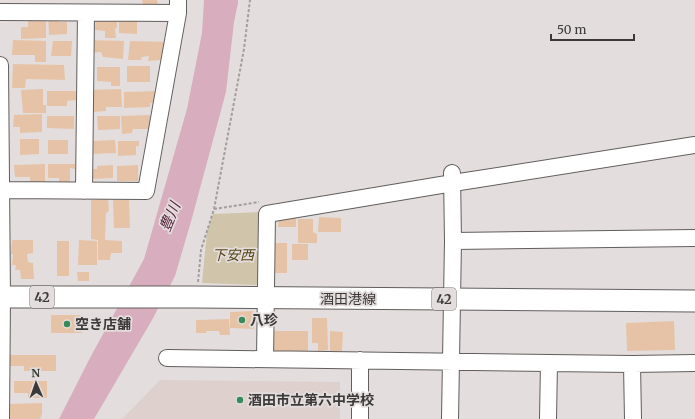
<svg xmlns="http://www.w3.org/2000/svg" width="695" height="419" viewBox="0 0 695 419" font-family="Merriweather,'Noto Sans JP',serif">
<rect width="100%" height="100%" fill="#e3dedd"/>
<path fill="#ded0cc" d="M160,380L340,382V419H122Z"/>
<path fill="#d0c4aa" d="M262,212L259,285L202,283L207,232L213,214Z"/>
<path fill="#d8adbd" d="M204,0H238V3L234,22L226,92L192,218L175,276L152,320L94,419H59L91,356L144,259L187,109L202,33Z"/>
<path fill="#e6c3a6" d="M142,0H157L158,4H143Z
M48,15H59V22H67V34L49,35Z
M28,16H46V38L21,39V27H28Z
M96,17L117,18V28H115L116,38H105V31L95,30Z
M119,17H137V34L119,33Z
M13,40L46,41V62H35V55H12Z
M90,40L124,41L123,59L103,57L101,52L90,53Z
M53,41H72L71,56H51Z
M130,41L169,42L171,54H161V60L148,61L149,56L142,57L141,60H128Z
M13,64L64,65L65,80L26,79L25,88H12Z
M127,66H150V82H127Z
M97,67H120V86H111V82L97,81Z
M43,89V105H46V113H23L21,90Z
M121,89L122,107H106V111L93,112V100L88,90Z
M47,91H77L76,100L67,101V106H47Z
M160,91V103H150V107L124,108V92Z
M42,114V132L20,133V127H13L14,115Z
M150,115V129H133L132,133L122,134L121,116Z
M47,116H74V129L47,128Z
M97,116H120V129L98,130Z
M20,139H39V154L20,155Z
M48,140H68V154H48Z
M115,140L116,153L92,154V141Z
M118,141H139V146H136V155L118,156Z
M45,164V184H30V177H15L14,165Z
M48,164H75V169L70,168V183H59V178H48Z
M113,165V178L93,179V169H97V166Z
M138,165V181H117V166Z
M108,199L109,211L106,213L105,240L122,241V253H111L110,260H98V240L91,239V200Z
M113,200H129L130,228H114Z
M279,215L296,216V227H278Z
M319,217L341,218V232H318Z
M298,219H313V232L317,234V243H298Z
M12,240H33V253L27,254L28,262L33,263L34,279H21L20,270H15L16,265H12L13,254H11Z
M79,240L97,241V265H78Z
M57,241H69V276H57Z
M271,243H287V273H271Z
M292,244H308V260H292Z
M77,272H89V281H78Z
M253,311L254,329L230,328V312Z
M51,315H82V333H51Z
M312,318H327L328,350L318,351V343H312Z
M229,319L230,335H220L219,331H206L207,333H196V320Z
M674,321L675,350L627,351L626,323Z
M274,331H308V352L273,351Z
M330,331L343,332L342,351H330Z
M9,355H56V371H24V366H9Z
M14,381H47V398H28V393H14Z
M42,403V414L40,419H8L9,404Z"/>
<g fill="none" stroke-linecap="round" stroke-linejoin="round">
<defs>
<path id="minor" d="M0,12L178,13
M0,65L2,297L1,419
M0,190L146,191L178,13V0
M84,191L86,13
M453,241L695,238
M167,358L632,364L695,363
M265,359L267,214L453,183L695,145
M632,364L633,419
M360,419V360
M450,419L453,241L452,173
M548,419L549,363"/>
<path id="major" d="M0,297H194L695,301"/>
</defs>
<use href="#minor" stroke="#625e5d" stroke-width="18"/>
<use href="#major" stroke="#625e5d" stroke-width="23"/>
<path stroke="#a29e9d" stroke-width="2" stroke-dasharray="3 2" stroke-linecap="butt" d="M214,209L259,202
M198,282L201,250L214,209L244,49L250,0"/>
<use href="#minor" stroke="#fff" stroke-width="16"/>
<use href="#major" stroke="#fff" stroke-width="21"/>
</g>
<g fill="#388a5b" stroke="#e3dedd" stroke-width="1.5">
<circle cx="242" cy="320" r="4"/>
<circle cx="67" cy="324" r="4"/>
<circle cx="240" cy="400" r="4"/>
</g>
<g text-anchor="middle" stroke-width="3.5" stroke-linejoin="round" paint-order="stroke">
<g fill="#e3dedd" stroke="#6e6b6a" stroke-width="1">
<rect x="30" y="286" width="24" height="22" rx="3"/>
<rect x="432" y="288" width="24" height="22" rx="3"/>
</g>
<g font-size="13" font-weight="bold" fill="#3c3a39">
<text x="42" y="302">42</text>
<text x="444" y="304">42</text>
</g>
<g font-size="14" font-style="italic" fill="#584516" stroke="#e3dedd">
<text x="233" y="260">下安西</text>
</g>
<g font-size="14" fill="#3c3a39" stroke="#e3dedd">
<text x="348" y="304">酒田港線</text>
</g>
<g font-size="14" font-weight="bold" fill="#3c3a39" stroke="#e3dedd" text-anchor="start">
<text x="250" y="325">八珍</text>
<text x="75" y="329">空き店舗</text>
<text x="248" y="405">酒田市立第六中学校</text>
</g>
<g font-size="15" font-style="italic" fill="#5c263f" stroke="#e3dedd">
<text transform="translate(170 217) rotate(-68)" y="5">豊川</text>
</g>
</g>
<g transform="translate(36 383) rotate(358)" stroke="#e3dedd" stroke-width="3" paint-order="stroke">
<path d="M0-3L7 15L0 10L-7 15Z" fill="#3c3a39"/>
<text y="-6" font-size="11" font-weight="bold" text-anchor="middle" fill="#3c3a39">N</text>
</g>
<path d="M551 34v6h83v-6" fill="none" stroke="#3c3a39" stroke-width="2"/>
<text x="557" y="34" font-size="12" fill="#3c3a39" stroke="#e3dedd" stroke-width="3" paint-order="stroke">50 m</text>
</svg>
